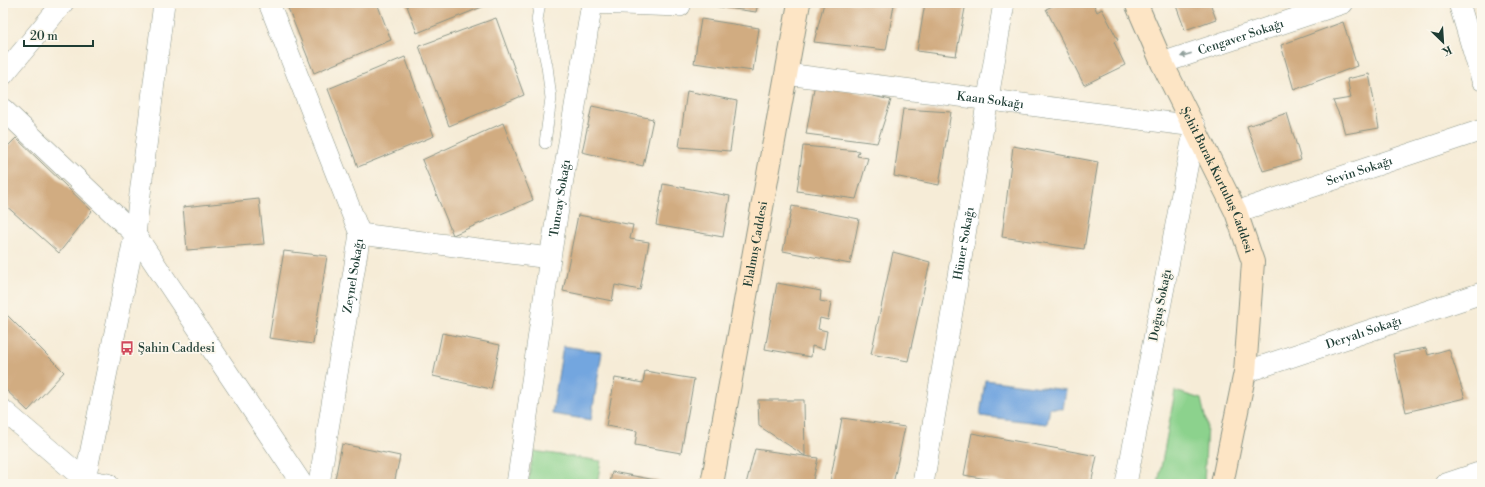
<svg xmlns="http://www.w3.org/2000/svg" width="1485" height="487" viewBox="0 0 1485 487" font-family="'Libre Bodoni',serif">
<rect width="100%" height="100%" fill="#fbf7ec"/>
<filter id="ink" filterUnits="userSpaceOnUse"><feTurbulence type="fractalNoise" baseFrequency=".025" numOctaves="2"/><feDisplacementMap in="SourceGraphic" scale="8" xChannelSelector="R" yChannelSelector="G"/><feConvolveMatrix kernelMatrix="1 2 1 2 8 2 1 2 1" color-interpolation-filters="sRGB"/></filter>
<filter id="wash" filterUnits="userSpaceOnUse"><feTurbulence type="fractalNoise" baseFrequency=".012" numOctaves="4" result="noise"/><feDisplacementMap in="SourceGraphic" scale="16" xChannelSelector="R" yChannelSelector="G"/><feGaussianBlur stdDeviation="0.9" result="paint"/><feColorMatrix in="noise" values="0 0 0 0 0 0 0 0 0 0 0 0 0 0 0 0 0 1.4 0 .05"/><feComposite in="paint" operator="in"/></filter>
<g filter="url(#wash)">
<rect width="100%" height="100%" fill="#f6ecd7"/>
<path fill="#8cd28d" stroke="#568860" d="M1175,391L1201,399L1207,425L1204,484H1158Z
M533,451L601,461L597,484H528Z"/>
<path fill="#73a6df" stroke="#49728a" d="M563,346L602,352L591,420L552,414Z
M985,380L1066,390L1063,409L1050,408L1047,424L980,416Z"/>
<g id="blocks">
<path fill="#d1ac81" d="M286,3H377L391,40L314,73Z
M406,3H492L417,33Z
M705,3H758L756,12L705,5Z
M824,3H874L894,5L886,50L814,42Z
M925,3H966L956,56L917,51Z
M1059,3H1093L1097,12L1102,9L1118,40L1114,42L1125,65L1084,85L1046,9Z
M1175,3H1210L1216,19L1185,30Z
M496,18L524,95L449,126L419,46Z
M701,19L759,28L753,71L694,63Z
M1343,22L1357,66L1294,90L1281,45Z
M405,57L434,136L358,167L328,89Z
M1369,74L1379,128L1345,134L1341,119L1333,101L1351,98L1347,79Z
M815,83L891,100L877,143L806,134Z
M687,91L737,101L730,151L679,147Z
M592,106L653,119L643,166L582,152Z
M903,109L951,112L939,185L894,176Z
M1287,113L1301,160L1263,171L1247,126Z
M503,123L533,200L453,235L422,160Z
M16,138L92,211L59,253L3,203V151Z
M803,146L859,151L857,156L868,158L856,199L797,191Z
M1013,146L1098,162L1084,249L1002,237Z
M663,184L730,196L723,237L656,225Z
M259,199L264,244L187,250L183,207Z
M792,206L859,219L850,264L783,251Z
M578,215L633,225L630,239L649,242L640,290L615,285L612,301L563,291Z
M284,251L327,256L313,344L269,338Z
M893,252L930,262L908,361L871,354Z
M777,283L821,291L820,301L831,303L828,320L820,318L818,329L827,331L824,349L812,346L811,357L765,349Z
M3,311L64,372L28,411L3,387Z
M442,333L500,345L491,389L433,376Z
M1426,348L1428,355L1449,349L1465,398L1406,412L1393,354Z
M645,371L694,379L681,453L635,445L637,431L606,426L615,378L643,383Z
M758,400H804L805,456L759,426Z
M842,418L905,427L893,484H844L830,482Z
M972,433L1097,456L1091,484H1015L964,475Z
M342,444L400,456L394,484H334Z
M755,449L818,458L812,484H746Z
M612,472L667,482L666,484H610Z"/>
</g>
</g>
<g filter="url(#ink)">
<use href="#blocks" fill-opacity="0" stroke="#8a9486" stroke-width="1"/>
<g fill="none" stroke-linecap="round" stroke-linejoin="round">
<defs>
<path id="lane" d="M540,3L537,20L547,66L551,98L545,143"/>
<g id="street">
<path d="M269,3L360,234"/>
<path d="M1459,3L1482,80"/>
<path id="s1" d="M1162,63L1343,3"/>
<path id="s2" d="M786,74L1195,126L1126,484"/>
<path d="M3,75L63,3"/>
<path d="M3,109L135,234L302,484"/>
<path id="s3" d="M1236,212L1482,130"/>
<path d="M360,234L550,258"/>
<path id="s4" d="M1245,372L1482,293"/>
<path d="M3,410L85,480L108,484"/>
<path d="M84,484L135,234L164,3"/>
<path id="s5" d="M319,484L360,234"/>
<path id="s6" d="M517,484L550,258L592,3L680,6L681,3"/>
<path id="s7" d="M923,484L1004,3"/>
<path d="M1446,484L1482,472"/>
</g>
<g id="secondary">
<path id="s8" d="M1136,3L1162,63L1236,212L1253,262L1245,372L1222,484"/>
<path id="s9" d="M712,484L799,3"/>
</g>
</defs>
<use href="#lane" stroke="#8a9486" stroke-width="12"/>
<use href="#street" stroke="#8a9486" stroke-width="22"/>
<use href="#secondary" stroke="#8a9486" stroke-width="24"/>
<use href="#lane" stroke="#fff" stroke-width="11"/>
<use href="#street" stroke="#fff" stroke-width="21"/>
<use href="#secondary" stroke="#fde5c5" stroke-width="22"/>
</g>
<defs><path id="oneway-solid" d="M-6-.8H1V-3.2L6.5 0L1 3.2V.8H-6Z"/></defs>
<use fill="#8f9e9a" href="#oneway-solid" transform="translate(1186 55) rotate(162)"/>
</g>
<defs>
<symbol id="bus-bare" viewBox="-9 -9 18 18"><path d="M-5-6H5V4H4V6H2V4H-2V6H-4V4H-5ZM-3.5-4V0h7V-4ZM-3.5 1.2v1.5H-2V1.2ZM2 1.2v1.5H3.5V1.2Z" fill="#d1495b" stroke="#fbf7ec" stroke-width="2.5" paint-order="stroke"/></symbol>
</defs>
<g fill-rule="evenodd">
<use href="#bus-bare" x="117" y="338" width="20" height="20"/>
</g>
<g text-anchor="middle" stroke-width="3.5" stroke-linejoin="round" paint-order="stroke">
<g font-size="12" fill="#1f3d34" stroke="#fbf7ec">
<text dy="4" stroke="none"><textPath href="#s1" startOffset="83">Cengaver Sokağı</textPath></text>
<text dy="4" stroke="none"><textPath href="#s2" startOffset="206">Kaan Sokağı</textPath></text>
<text dy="4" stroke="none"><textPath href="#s3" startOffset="130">Sevin Sokağı</textPath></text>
<text dy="4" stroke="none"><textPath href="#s8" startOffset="195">Şehit Burak Kurtuluş Caddesi</textPath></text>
<text dy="4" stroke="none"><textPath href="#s6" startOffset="289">Tuncay Sokağı</textPath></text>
<text dy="4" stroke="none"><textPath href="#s9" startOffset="244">Elalmış Caddesi</textPath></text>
<text dy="4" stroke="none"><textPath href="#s7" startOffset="244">Hüner Sokağı</textPath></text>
<text dy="4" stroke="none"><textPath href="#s5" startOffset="211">Zeynel Sokağı</textPath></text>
<text transform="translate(1160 305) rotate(-79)" y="4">Doğuş Sokağı</text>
<text dy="4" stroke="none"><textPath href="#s4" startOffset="125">Deryalı Sokağı</textPath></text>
</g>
<g font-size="12" fill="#1f3d34" stroke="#fbf7ec" text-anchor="start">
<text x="138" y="352">Şahin Caddesi</text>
</g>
</g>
<rect width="1485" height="487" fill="none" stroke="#fbf7ec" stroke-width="16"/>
<g transform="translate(1443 42) rotate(155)" stroke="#fbf7ec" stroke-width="3" paint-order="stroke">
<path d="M0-3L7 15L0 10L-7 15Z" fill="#1f3d34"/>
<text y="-6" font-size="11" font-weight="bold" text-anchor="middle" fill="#1f3d34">K</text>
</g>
<path d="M24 40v6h69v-6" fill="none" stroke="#1f3d34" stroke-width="2"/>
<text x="30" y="40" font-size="12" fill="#1f3d34" stroke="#fbf7ec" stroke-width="3" paint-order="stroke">20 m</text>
</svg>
